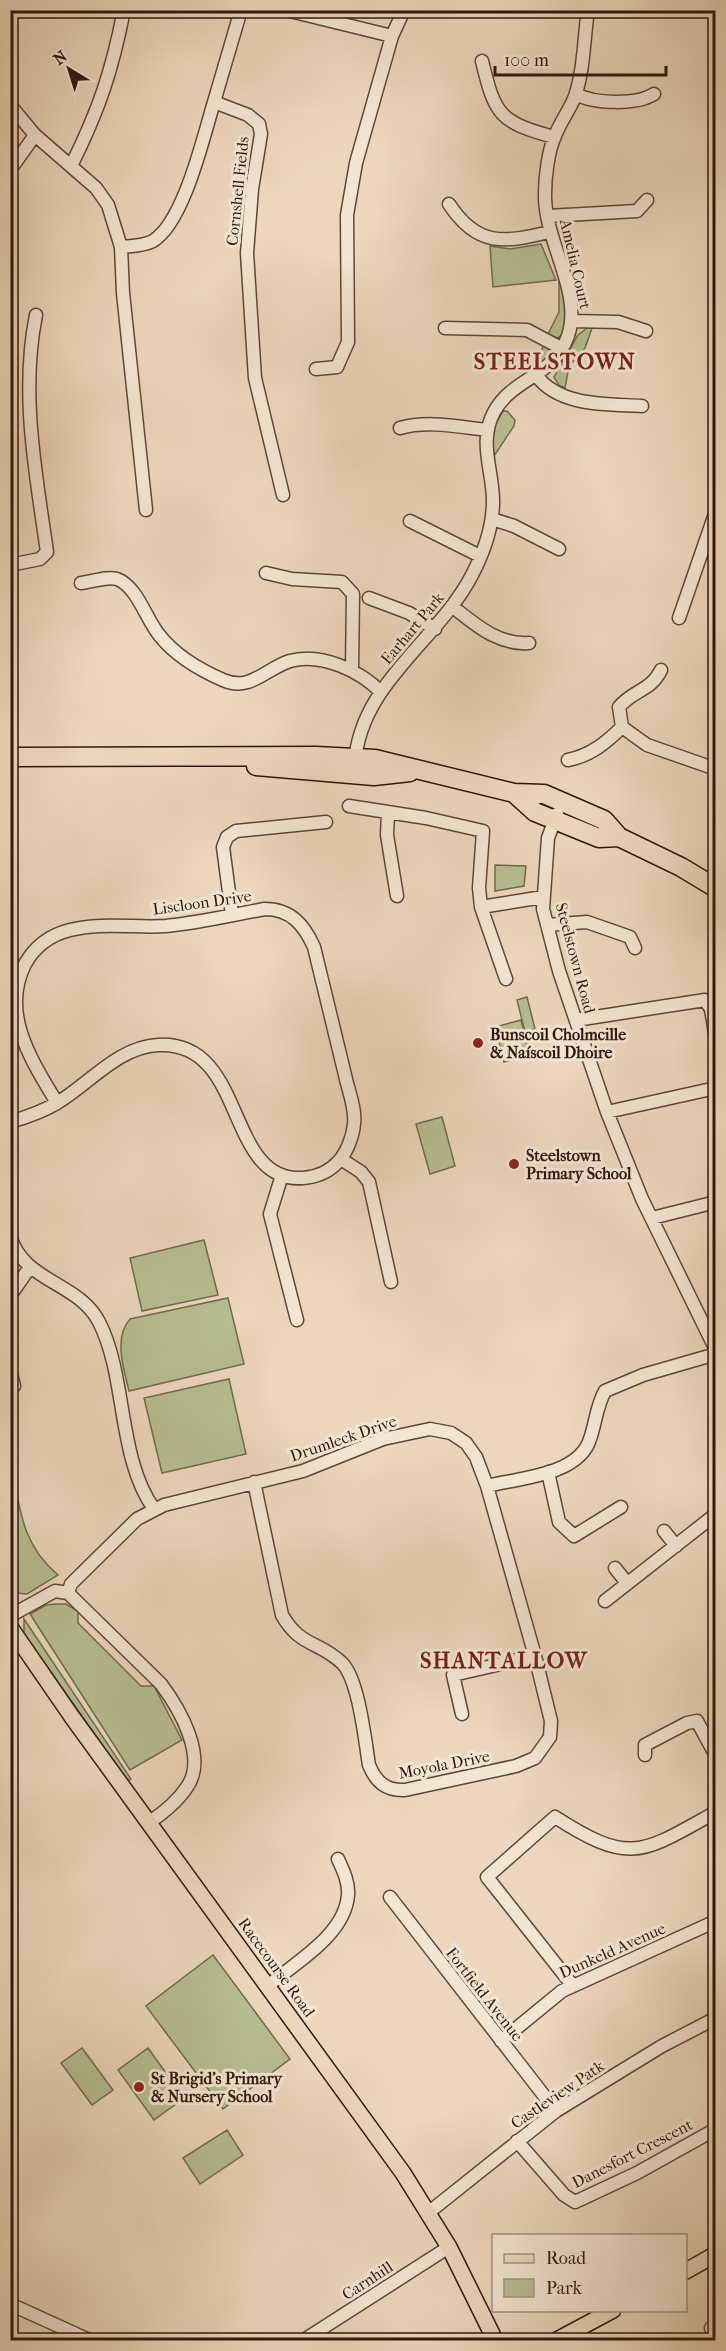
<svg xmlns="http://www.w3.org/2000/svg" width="726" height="2351" viewBox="0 0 726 2351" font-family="'IM FELL French Canon',serif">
<rect width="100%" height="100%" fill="#ecd7bc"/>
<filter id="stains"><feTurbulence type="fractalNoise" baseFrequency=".00333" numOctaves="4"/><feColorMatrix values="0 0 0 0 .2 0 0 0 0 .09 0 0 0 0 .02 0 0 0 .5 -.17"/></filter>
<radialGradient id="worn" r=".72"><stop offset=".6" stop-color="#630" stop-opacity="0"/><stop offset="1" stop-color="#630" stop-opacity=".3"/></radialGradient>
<path fill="#b6be92" stroke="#726a4f" stroke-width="1.5" d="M541,244L556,280L493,287L490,246L510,249Z
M559,280C566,297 568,319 561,336L555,339L547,336L559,312Z
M587,328H592L585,348L569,366L565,388L559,385L554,377L578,335Z
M544,344L551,352L550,357L534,370Z
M503,411H507L515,420L514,426L492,459L494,426Z
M495,865L526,866L524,886L495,891Z
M527,997L535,1029L525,1032L517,1000Z
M521,1020L530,1055L504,1062L495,1027Z
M442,1117L455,1166L430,1174L416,1124Z
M204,1240L218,1295L142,1311L130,1258Z
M228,1298L244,1364L129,1391C124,1369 113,1338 130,1319Z
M229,1379L246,1454L162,1473L144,1398Z
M11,1463C20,1508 21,1544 58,1575L27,1594L17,1593L11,1582Z
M57,1604H66L78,1611V1623L141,1686H154L182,1740L130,1770L30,1614L46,1605Z
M24,1619L131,1779L128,1781L24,1634Z
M213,1955L290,2059L223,2109L146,2006Z
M82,2048L113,2090L92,2105L61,2063Z
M148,2048L184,2098L154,2120L118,2070Z
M227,2130L243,2155L200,2184L183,2158Z"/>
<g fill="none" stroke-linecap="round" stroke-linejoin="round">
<defs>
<path id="minor" d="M286,10L392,36L356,163L347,215L348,342L337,367L316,369
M392,36L404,10
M482,61C495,115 499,122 554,137
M576,94C594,104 637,105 654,94
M214,102L241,10
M10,105L35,135L10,170
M35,135L96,188L108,205L121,247L123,293L146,510
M71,166C99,110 112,71 124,10
M449,204C477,247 504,243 549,232
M548,216L637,211L647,200
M121,247C131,246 144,246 153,241C184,222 203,138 214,102L248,115L259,124L261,134L252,189L247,253L255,378L283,495
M572,321L618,322L646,331
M445,328L527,330L561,348
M536,375C559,407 608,404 642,406
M400,428C428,420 459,427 488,430
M492,519L514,526L559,549
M410,521L480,556
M10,565L40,559L47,552C36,474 20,394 36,315
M266,573L292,579L342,582L353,594L352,670
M81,583C91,582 108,576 117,579C138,587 146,620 160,636C176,656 200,670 223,680C250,692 265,669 290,661C321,652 360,671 381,692
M369,598L409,613L435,629
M453,607C476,625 498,645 529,643
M679,618L716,511
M661,670C651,691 633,690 619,707L622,727L647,745L716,769
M568,760C590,756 607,742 622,727
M355,765C358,685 438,641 472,575C484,552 493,527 493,501C493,470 478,442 494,412C513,377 553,378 568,336C583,292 544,241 545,194C545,178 548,151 555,136C560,122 570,110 575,96C584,70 584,37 588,10
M349,806L426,818L483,831L479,888L481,907L506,979
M388,812L387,835L397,896
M557,814L548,838L543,909L559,971L607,1112L642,1199L716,1350
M481,907L543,897
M232,915L223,847L227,837L236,831L326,822
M547,925L587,922L630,937L635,948
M576,1020L705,1000L711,1009L716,1039
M607,1112L716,1088
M10,1122C27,1117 42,1112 57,1103C89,1084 118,1047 158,1045C248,1040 224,1183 303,1178C318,1177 329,1172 339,1161C347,1152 353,1136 354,1124C356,1108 348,1090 345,1075C335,1032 324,990 314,947C304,925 291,909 265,909C232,915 199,923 166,926C135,928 101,922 70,930C50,935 35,946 25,964C0,1014 32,1061 57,1103
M341,1159L361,1172L369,1182L391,1282
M282,1175L270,1214L297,1320
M652,1218L716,1202
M10,1235C22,1282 79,1282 99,1322C127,1376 117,1457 154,1509
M10,1296L30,1267
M10,1370L14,1386
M548,1472L559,1522L574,1536L621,1507
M487,1486C520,1478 579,1475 590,1439C596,1422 596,1407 605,1391L643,1375L716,1354
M664,1531L676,1546
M615,1568L627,1583
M68,1593L161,1684C179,1708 208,1757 187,1787C178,1801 163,1813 150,1822
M605,1601L716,1514
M10,1616L55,1591L68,1593L71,1584L137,1519L164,1505L303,1471L383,1439L430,1429L451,1433L466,1443L476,1457L487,1486L535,1656L551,1721L550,1737L535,1758L516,1766L405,1790C386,1791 376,1782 369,1765C365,1741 359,1680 342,1663C319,1641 300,1647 282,1615L254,1482
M462,1714L453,1675L535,1656
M645,1755V1745L687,1723L697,1721L716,1756
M390,1897L556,2111
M269,1985C296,1962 345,1935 348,1895C349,1882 343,1870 338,1859
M573,1986L487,1877L555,1817C631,1866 642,1853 716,1812
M501,2041L562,1991L716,1921
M517,2141L564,2195L575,2202L637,2173L716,2129
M428,2213L556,2111L662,2046L716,2018
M10,2304L89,2340
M711,2328L716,2337
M304,2340L449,2247"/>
<path id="major" d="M10,1627L72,1717L403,2173L449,2247L495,2340
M686,2271L716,2254
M557,2340L613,2310"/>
<path id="highway" d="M10,757L316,756L375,759L514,793L544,794L604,820L619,837L681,867L716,888
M256,766L374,776L410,772
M514,793L535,812L599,838L619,837"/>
</defs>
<use href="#minor" stroke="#5e4738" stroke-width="15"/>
<use href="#major" stroke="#2e170c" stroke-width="18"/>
<use href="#highway" stroke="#2e170c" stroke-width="21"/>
<use href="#minor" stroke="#f3e5d3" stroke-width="12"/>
<use href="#major" stroke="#ecd7bc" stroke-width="15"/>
<use href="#highway" stroke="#ecd7bc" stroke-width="18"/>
</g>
<g fill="#8f2418" stroke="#f3e5d3" stroke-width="2">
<circle cx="478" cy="1043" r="6"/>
<circle cx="514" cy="1164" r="6"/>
<circle cx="139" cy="2087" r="6"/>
</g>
<g text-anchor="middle" stroke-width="6" stroke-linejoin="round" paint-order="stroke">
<g font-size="16" fill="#2e170c" stroke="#f3e5d3">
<text transform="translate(237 191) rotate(-84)" y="6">Cornshell Fields</text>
<text transform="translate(576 264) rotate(77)" y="6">Amelia Court</text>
<text transform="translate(412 628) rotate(-50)" y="6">Earhart Park</text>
<text transform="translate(202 902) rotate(-8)" y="6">Liscloon Drive</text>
<text transform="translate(576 958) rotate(75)" y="6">Steelstown Road</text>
<text transform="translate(343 1438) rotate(-19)" y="6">Drumleck Drive</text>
<text transform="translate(444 1764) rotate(-11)" y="6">Moyola Drive</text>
<text transform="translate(612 1950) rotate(-24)" y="6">Dunkeld Avenue</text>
<text transform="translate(277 1967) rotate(54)" y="6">Racecourse Road</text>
<text transform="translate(485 1994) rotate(52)" y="6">Fortfield Avenue</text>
<text transform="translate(557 2094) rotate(-34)" y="6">Castleview Patk</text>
<text transform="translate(632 2153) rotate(-27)" y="6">Danesfort Crescent</text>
<text transform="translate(367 2280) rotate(-33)" y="6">Carnhill</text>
</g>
<g font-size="16" font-weight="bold" fill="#2e170c" stroke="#f3e5d3" text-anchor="start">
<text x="490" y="1040">Bunscoil Cholmcille<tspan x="490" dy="18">&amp; Naíscoil Dhoire</tspan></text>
<text x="526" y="1161">Steelstown<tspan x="526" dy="18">Primary School</tspan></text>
<text x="151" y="2084">St Brigid's Primary<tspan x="151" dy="18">&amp; Nursery School</tspan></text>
</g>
<g font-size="22" font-weight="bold" letter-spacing="1.5" fill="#7a1f14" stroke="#f3e5d3">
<text x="555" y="369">STEELSTOWN</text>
<text x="504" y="1668">SHANTALLOW</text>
</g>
</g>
<rect width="726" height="2351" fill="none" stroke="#ecd7bc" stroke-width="36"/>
<rect x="12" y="12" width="702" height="2327" fill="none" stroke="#2e170c" stroke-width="3"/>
<rect x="18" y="18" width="690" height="2315" fill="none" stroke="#2e170c" stroke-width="1.5"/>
<rect x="492" y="2234" width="195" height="78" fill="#f3e5d3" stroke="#a49383" stroke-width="1.5"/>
<rect x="504" y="2254" width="30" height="9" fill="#ecd7bc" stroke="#a49383" stroke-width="1.5"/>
<text x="546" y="2264" font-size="18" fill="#2e170c">Road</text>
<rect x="504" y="2279" width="30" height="18" fill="#b6be92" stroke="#a49383" stroke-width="1.5"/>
<text x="546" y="2294" font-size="18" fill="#2e170c">Park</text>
<g transform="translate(69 69) rotate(322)" stroke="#f3e5d3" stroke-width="4.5" paint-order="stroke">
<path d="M0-4.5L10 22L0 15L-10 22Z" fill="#2e170c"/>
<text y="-9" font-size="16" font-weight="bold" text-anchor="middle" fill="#2e170c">N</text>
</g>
<path d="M495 66v9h171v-9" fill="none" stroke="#2e170c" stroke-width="3"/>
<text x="504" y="66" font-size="18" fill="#2e170c" stroke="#f3e5d3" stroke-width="4.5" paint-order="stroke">100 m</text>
<rect width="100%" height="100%" filter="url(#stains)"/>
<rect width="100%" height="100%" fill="url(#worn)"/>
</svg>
